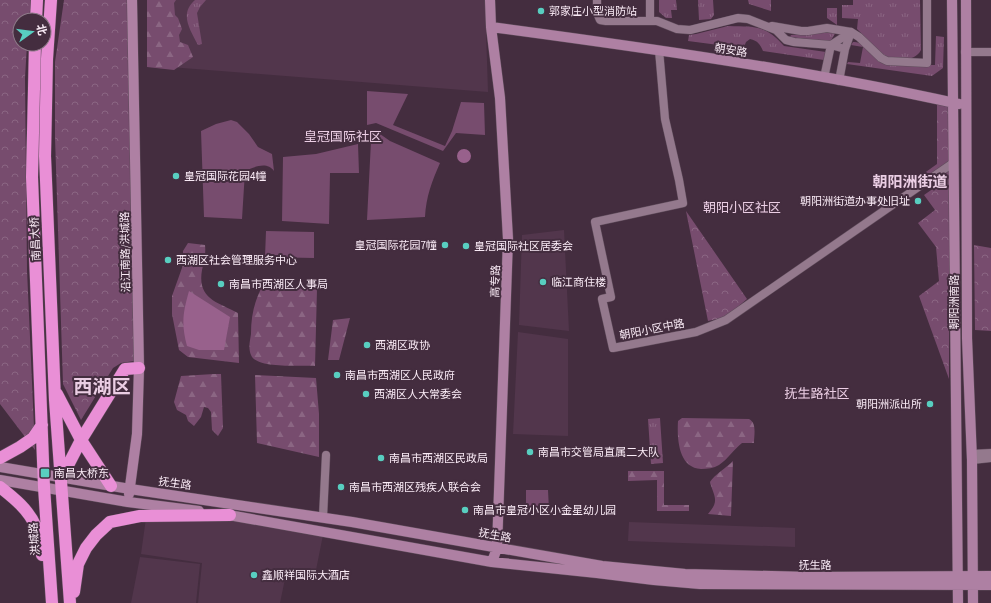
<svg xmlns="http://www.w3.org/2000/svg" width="991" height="603" viewBox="0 0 991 603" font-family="'Source Sans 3','Noto Sans SC',sans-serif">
<defs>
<pattern id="grass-tufts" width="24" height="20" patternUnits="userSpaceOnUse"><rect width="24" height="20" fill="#774c6e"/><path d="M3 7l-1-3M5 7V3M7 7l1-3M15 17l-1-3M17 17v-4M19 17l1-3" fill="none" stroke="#8b6683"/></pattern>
<pattern id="forest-firs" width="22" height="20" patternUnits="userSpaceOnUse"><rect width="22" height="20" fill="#774c6e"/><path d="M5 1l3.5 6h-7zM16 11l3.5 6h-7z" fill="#8b6683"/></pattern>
<pattern id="park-crowns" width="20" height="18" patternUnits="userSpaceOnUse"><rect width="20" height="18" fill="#774c6e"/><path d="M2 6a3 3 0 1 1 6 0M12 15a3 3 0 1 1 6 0" fill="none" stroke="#8b6683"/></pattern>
</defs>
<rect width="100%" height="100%" fill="#442d3f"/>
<path fill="#52364c" d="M157,0H485L488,92L157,66Z
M564,230L569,331L519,325L522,235Z
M518,332L568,339V436L513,434Z
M146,518L231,519L323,535L315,575L287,569L280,603H198L202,563L141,554Z
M629,522L795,528V547L628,541Z
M140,557L200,564L196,603H131Z"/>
<path fill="url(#grass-tufts)" d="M195,0H206L200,7L197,13L202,44L198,45C190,29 179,14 195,0Z
M659,0H676L677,10H671L672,18H666L659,12Z
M698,0H713L714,15L711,19L699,20Z
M748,0H771V11L749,4Z
M853,0H920L921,50C915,62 899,59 887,59L857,29L858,19L842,18V5H853Z
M827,8H837V25L827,18Z
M728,26C754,27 765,24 784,46L826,52L824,60L763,51C760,44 758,41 750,39L746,42L744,47H734L688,41L689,35L696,34Z
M836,32L830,42L790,37L791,35Z
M936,36L944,37L943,68L932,76L847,64L848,62L860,63L863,47L851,45L853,42C867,41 873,58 884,63C889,66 927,65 935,65Z
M660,418L663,463L651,464L648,419Z"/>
<path fill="url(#forest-firs)" d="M147,0H176L174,3L175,15L178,18L182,29L179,35L180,42L188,45L193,57L174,70L147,67Z
M188,243L205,245C206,254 204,262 202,270C197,299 217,302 238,313L239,363L188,357L179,350L172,314V296L183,265V251Z
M262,287L317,289L315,366C301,365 256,369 251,355C248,348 250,341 251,334C251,317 254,302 262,287Z
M350,318L339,360H328L333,320Z
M214,374H221L223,428L218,436L212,430L211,412L208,408L204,407L201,417L194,426L188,421L186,415L177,410L174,402L181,376Z
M255,375L316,378L319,414V457L257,443Z
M682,418L749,419C757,423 754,435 754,443H742C734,449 728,459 719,465C714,468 707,469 701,469C678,468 677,438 678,421Z
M733,461L731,516L708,514C720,500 714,497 710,482C714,475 726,468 733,461Z
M664,471V505H689V511H657V480L628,481V471Z"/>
<path fill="url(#park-crowns)" d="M0,0H31L29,20H20V44H27L25,78L27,270L35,450L0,404Z
M64,0H129L134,361L121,363L113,368L81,420L63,384L55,137V62Z
M937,105H949V379L919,296L939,281L936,247L918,223L935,210L924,195L934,188L923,174L937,164Z
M686,211L747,299L726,317L708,321Z
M974,245L991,248V331L975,330Z"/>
<path fill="#774c6e" d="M367,91L408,94L393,125L445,146L452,131L461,102L484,103L485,135L456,133L443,151L376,123L367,125Z
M231,120L237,122L249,134L258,147L272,154L274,171C267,161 254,167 245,171L242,219L204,217L201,131L216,124Z
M380,134L390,141L440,163C432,181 426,197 425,217L367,220L371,141L374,135Z
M358,144L359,173H330L329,224L282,221L283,157L316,154Z
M266,231L314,232V258L265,257Z
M526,490H548L549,510L526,511Z"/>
<path fill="#98618c" d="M457 156a7 7 0 1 1 14 0a7 7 0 1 1-14 0Z
M189,291L230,317L224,350H199L187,346C181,324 183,312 189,291Z"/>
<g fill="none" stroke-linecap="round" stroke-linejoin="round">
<defs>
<path id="street" d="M597,0V13L600,20L606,21H650
M650,0V21H657L677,29L690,30L738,18L748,19L776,30L786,40L794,42L831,45L851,32L845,49
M772,26L801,31H808L827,28L851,32L859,37L881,58L887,61L927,63V0
M659,50L665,119L679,180L683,203L595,222L611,297L602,299L613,348L696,332L726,320L953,163
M965,52H991
M824,78L831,45L845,49L839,81
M972,454L991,453
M972,460L991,458
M323,517L326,455"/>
<path id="secondary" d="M490,0L491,27L500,98L508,239L497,548L492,562
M952,0L958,603
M966,0L967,338L972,460L973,603
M491,27C648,48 805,70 959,104
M0,467L130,489L352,522L602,566L685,574L809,577L991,576
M0,480L128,502L199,511
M129,494L137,434L139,368L132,0
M223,514L492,562L597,573L654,580L700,584L991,585"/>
<path id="highway" d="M51,0L47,59L45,156L55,400L70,603
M36,20L37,0
M35,44L32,177L44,487L52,603
M57,394L81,440L111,486
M0,458L20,447L33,438L42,425
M62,477L81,440L125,369L139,368
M0,487C14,498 29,510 36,527C39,535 40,546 42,555
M74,592L78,564L86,548L96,535L110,522L140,516L230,515"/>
</defs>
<use href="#street" stroke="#604d5c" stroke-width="9"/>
<use href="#secondary" stroke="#604d5c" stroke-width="11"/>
<use href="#highway" stroke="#604d5c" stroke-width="13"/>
<use href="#street" stroke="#94798d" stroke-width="8"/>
<use href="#secondary" stroke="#ae80a3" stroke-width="10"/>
<use href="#highway" stroke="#e98fd6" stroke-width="12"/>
</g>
<g fill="#58cec0" stroke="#442d3f" stroke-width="1.5">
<circle cx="541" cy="11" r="4"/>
<circle cx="176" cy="176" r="4"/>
<circle cx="918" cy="201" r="4"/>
<circle cx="445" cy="245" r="4"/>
<circle cx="466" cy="246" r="4"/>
<circle cx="168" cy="260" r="4"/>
<circle cx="543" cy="282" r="4"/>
<circle cx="221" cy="284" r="4"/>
<circle cx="367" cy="345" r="4"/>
<circle cx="337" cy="375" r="4"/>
<circle cx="366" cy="394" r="4"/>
<circle cx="930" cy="404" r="4"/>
<circle cx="530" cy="452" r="4"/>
<circle cx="381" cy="458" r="4"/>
<rect x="40" y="468" width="10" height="10" rx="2"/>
<circle cx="341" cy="487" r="4"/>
<circle cx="465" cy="510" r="4"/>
<circle cx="254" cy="575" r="4"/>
</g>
<g text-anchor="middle" stroke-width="4" stroke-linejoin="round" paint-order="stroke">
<g font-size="11" fill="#faebf6" stroke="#442d3f" text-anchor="start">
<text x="549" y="15">郭家庄小型消防站</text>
<text x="184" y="180">皇冠国际花园4幢</text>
<text x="910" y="205" text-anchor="end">朝阳洲街道办事处旧址</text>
<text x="437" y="249" text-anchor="end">皇冠国际花园7幢</text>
<text x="474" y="250">皇冠国际社区居委会</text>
<text x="176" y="264">西湖区社会管理服务中心</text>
<text x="551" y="286">临江商住楼</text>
<text x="229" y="288">南昌市西湖区人事局</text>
<text x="375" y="349">西湖区政协</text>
<text x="345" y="379">南昌市西湖区人民政府</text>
<text x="374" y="398">西湖区人大常委会</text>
<text x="922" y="408" text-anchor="end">朝阳洲派出所</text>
<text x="538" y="456">南昌市交管局直属二大队</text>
<text x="389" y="462">南昌市西湖区民政局</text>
<text x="54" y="477">南昌大桥东</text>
<text x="349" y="491">南昌市西湖区残疾人联合会</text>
<text x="473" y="514">南昌市皇冠小区小金星幼儿园</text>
<text x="262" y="579">鑫顺祥国际大酒店</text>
</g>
<g font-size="11" fill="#faebf6" stroke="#442d3f">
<text transform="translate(731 50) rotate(9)" y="4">朝安路</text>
<text transform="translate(35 239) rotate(-93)" y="4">南昌大桥</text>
<text transform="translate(125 252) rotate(-91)" y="4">沿江南路/洪城路</text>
<text transform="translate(495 281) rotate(-88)" y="4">高专路</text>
<text transform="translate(954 302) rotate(-90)" y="4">朝阳洲南路</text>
<text transform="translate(652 329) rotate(-11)" y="4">朝阳小区中路</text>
<text transform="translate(175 483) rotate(8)" y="4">抚生路</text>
<text transform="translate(495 535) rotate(10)" y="4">抚生路</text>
<text transform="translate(34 539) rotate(-94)" y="4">洪城路</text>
<text x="815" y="569">抚生路</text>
</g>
<g font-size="13" fill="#ebcee4" stroke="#442d3f">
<text x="343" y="141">皇冠国际社区</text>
<text x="742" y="212">朝阳小区社区</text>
<text x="817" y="398">抚生路社区</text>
</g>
<g font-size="15" font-weight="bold" fill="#ebcee4" stroke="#442d3f">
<text x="910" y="187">朝阳洲街道</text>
</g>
<g font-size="19" font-weight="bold" fill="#ebcee4" stroke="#442d3f">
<text x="102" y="393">西湖区</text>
</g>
</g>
<g transform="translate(32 32) rotate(76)"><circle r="19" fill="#442d3f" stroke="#8d7988"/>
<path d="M0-3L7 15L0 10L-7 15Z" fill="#58cec0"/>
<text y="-6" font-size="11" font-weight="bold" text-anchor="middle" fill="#faebf6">北</text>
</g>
</svg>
